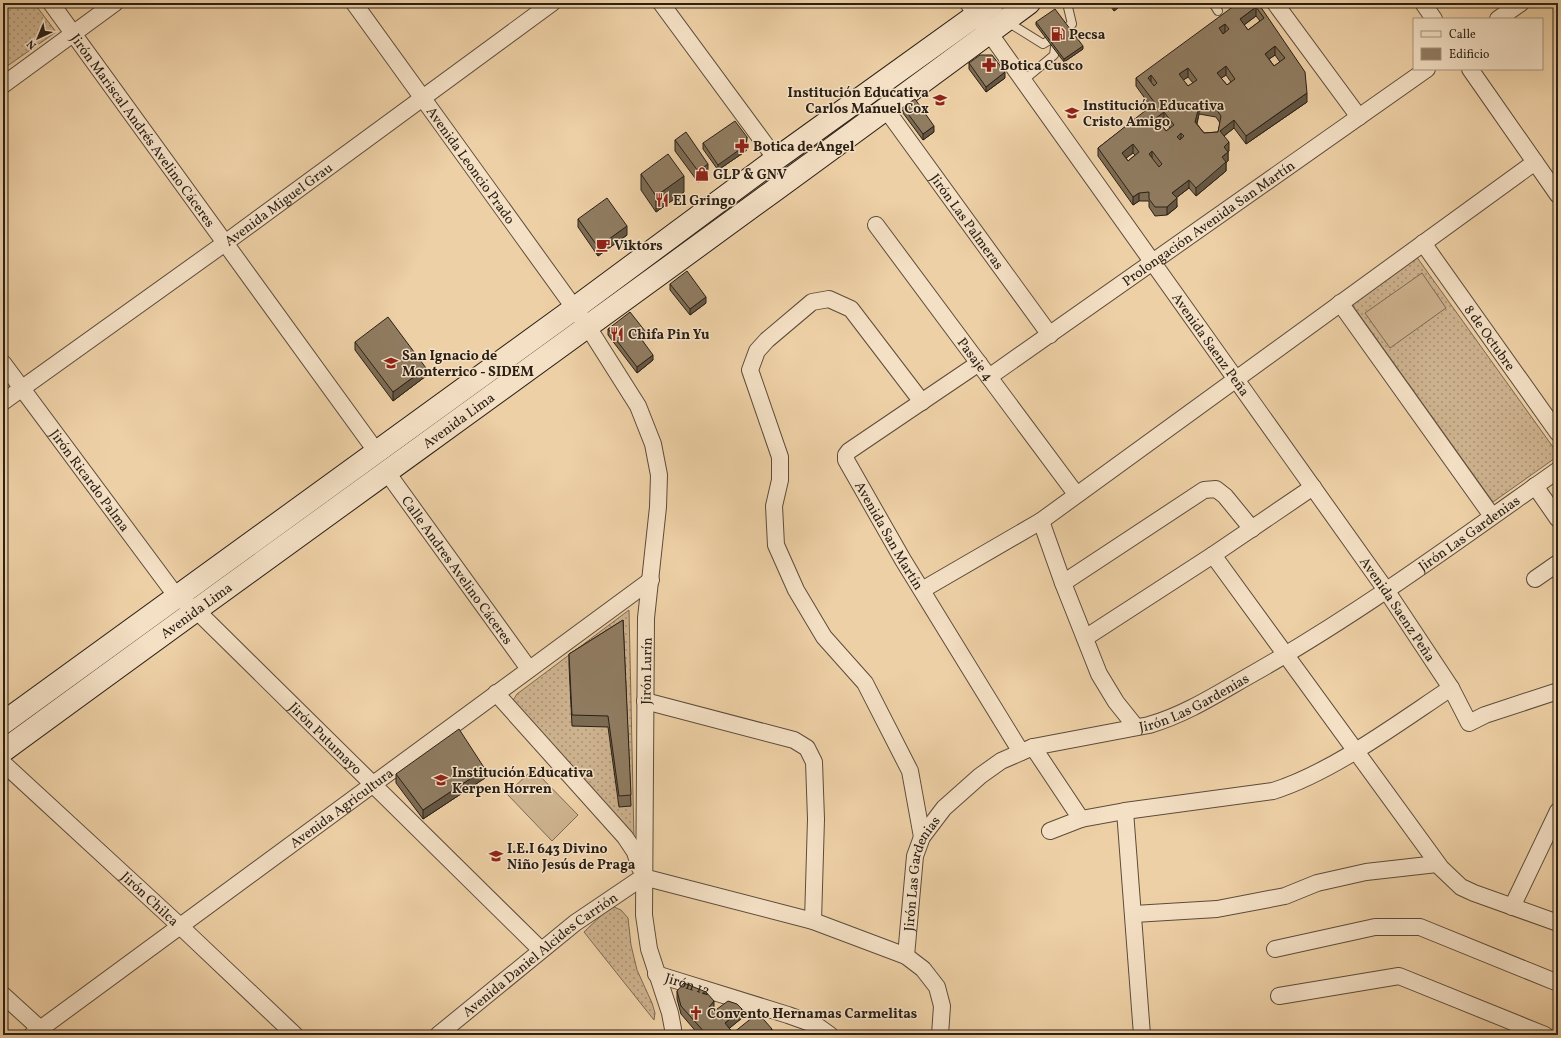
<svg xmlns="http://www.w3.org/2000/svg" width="1561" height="1038" viewBox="0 0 1561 1038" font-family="Vollkorn,serif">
<defs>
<pattern id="grass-dots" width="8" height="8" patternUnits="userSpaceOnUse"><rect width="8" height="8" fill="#cdb28e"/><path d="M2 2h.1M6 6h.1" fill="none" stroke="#a79073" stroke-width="1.8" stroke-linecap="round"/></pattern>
</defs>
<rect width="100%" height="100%" fill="#eed0a6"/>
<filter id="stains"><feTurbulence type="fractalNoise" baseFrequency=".005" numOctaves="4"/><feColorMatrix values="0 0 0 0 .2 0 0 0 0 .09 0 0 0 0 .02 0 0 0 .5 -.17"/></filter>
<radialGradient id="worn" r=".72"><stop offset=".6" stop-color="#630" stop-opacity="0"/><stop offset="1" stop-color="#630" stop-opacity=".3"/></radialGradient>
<path fill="url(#grass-dots)" stroke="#7c6952" d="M3,3H34L56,32L3,69Z
M1416,256L1558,454V456L1493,502L1351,303Z
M629,610L634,840L512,702L517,694Z
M614,907L621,910L628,918L631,945L637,970L652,1003L655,1013L654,1020L584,932L609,908Z"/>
<path fill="#cdb28e" stroke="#7c6952" d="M1422,273L1446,308L1390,348L1365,313Z
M533,769L578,815L552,841L507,794Z"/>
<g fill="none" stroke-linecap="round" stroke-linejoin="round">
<defs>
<path id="lane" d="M1213,3L1218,11
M1006,21L1043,44L1048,41
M1067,27L1072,24L1067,3
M1024,80L1054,55L1056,39"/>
<g id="street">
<path id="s1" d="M51,3L376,451"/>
<path id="s2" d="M354,3L588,327L638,406L653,444L659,475L658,507L646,618L644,915L649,949L670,1013L673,1029"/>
<path d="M661,3L776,159"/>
<path id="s3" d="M968,3L1386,590L1451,688L1469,723L1485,715L1558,691"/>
<path d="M1275,3L1359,117"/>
<path d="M1423,3L1434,19"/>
<path d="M1498,19L1521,3"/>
<path d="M1470,69L1558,195"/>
<path d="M3,85L115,3"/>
<path id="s4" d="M885,108L1050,335"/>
<path id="s5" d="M876,225L1076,494"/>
<path id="s6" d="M1423,243L1558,433"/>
<path d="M1340,303L1492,516"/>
<path id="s7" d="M3,363L177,597L196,610L541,950"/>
<path id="s8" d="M979,363L849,451L846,455V460L903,560L1021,752"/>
<path id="s9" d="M989,377L1427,69"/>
<path id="s10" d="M3,402L225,243L552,3"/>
<path d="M922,402L851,309L829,299L812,302L767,340L757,351L750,370L780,457V480L774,506L776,545L796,590L824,637L865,683L910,771L922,837"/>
<path id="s11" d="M386,471L529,669"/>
<path d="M1535,486L1558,519"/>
<path d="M1041,521L1063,583L1099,674L1116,702L1136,727"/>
<path d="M1213,555L1441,868L1461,887L1474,893L1558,923"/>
<path d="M1535,579L1558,563"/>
<path d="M1063,583L1204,490L1216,489L1225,496L1252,529"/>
<path d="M922,590L1041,521L1535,162"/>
<path d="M1085,638L1213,555L1313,487"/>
<path d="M496,693L625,837L635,852L640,868"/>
<path d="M645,701L794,740L807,748L814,762L816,819L813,921"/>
<path d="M1033,747L1081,819"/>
<path id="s12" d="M3,763L180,926L295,1035"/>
<path d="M1125,811L1142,1035"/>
<path d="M1050,831L1081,819L1125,811L1273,791C1333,772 1398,723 1451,688"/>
<path d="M643,877L813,921L906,956L923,969L937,987L942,1006L940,1035"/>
<path d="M1512,907L1558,811"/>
<path d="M1134,914L1217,909L1285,896L1317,883L1366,872L1437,864"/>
<path d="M1275,949L1375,927H1420L1558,983"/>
<path id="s13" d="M906,956L915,856L922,837L944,808L980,776L1001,761L1033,747L1149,725C1187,714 1220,692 1254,673C1360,613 1459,540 1558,470"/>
<path id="s14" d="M656,974L788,1015L816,1025L830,1035"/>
<path d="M3,995L47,1035"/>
<path d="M1279,996L1399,976L1545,1035"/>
<path id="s15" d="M32,1035L651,580"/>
<path id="s16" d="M438,1035L575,923L643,877"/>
</g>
<g id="secondary">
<path d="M3,723L575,308L776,159L993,3"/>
<path id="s17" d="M3,751C344,501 689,256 1029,3"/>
</g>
</defs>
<use href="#lane" stroke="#5c4c3a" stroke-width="10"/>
<use href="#street" stroke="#5c4c3a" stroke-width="18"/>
<use href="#secondary" stroke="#2b2016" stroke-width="24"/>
<use href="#lane" stroke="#f4e0c5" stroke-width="8"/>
<use href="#street" stroke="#f4e0c5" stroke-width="16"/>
<use href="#secondary" stroke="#f4e0c5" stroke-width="22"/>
</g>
<path fill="#7c6b53" stroke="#2b2016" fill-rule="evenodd" d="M1108,3H1124L1114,11Z
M1258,3L1307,102L1246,144L1234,128L1224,136L1229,151L1228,152V161L1226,162V171L1196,196L1189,188L1176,198L1177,207L1167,215L1155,216L1149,207V201H1139L1133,205L1098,156V148L1151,107L1136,86V78ZM1256,16L1260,21L1248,30L1244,25ZM1275,55L1280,62L1274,66L1269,59ZM1226,75L1231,82L1227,85L1221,78ZM1188,77L1193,83L1188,86L1183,80ZM1199,114L1216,117L1220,123L1218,132L1204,133L1197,124ZM1164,121L1170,128L1166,131L1160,123ZM1133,153L1135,155L1128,161L1126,158Z
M1036,22L1083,49L1064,62L1036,25Z
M969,63L1005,78L986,92L969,69Z
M903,107L934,132L923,140L903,113Z
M675,140L708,175L698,182L675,151Z
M703,143H747L746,151L718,170L703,149Z
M641,174L684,192L656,212L641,190Z
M578,219L627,235L598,256L578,227Z
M670,284L706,303L690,315L670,290Z
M608,329L645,337L642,340L653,360L637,373L608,335Z
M355,342L426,376L393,401L355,350Z
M623,620L631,806L619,807L608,727L572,726L569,665V654Z
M396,774L485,778L423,819L396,783Z
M677,991L714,1010L712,1011L713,1012L742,1018L729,1028L733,1033L772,1035H699L681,1014L677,999Z"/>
<path fill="#655744" stroke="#2b2016" d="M1116,3H1124L1114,11V5Z
M1256,7V16L1240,28V19Z
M1225,24V32L1219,37V28Z
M1083,46V49L1064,62V59Z
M1275,46V55L1265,62V54Z
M1226,66V75L1217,81V73Z
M1188,68V77L1179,83V74Z
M1005,72V78L986,92V87Z
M1151,75V84L1148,78Z
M1307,93V102L1246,144V136Z
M1199,106V114L1195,130V122Z
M1164,112V121L1156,127V118Z
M1234,120V128L1220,139V131Z
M934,126V132L923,140V134Z
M1181,133V142L1177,137Z
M747,137L746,151L718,170V165Z
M1229,142V151L1224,156V147Z
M1133,144V153L1122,161V153Z
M1152,151V160L1149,154Z
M1228,152V161L1226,163V162V171L1196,196V188L1222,157Z
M708,164V175L698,182V171Z
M684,176V192L656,212V196Z
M1189,180V188L1172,201V193Z
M1139,193V201L1133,205V197Z
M1177,198V207L1167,215V207Z
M627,226V235L598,256V247Z
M706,297V303L690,315V309Z
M645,331V337L639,342V336Z
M653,355V360L637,373V367Z
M426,368V376L393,401V392Z
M485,769V778L423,819V810Z
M714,1001V1010L709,1015V1007Z
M742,1009V1018L725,1032V1023Z
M772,1029V1035H765Z"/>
<path fill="#907c61" stroke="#2b2016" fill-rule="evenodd" d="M1238,3H1258L1305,72L1307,93L1246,136L1234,120L1220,131L1229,142L1224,147L1228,152L1222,157L1226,162L1196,188L1189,180L1172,193L1177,198L1167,207H1155L1149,199V192L1139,193L1133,197L1098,148L1155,103L1136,78ZM1256,7L1264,18L1248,30L1240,19ZM1225,24L1229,29L1223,34L1219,28ZM1275,46L1285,58L1274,66L1265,54ZM1226,66L1235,79L1227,85L1217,73ZM1188,68L1197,80L1188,86L1179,74ZM1151,75L1157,83L1154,86L1148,78ZM1199,106L1216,109L1221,116L1218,132L1204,133L1195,122ZM1164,112L1174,125L1166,131L1156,118ZM1181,133L1184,136L1180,140L1177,137ZM1133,144L1139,152L1128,161L1122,153ZM1152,151L1162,164L1159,167L1149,154Z
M1055,9L1083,46L1064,59L1036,22Z
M980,55H992L1005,72L986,87L969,63Z
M915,99L934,126L923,134L903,107Z
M735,121L747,137L746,145L718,165L703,143Z
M686,132L708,164L698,171L675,140Z
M668,154L684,176L656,196L641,174Z
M607,198L627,226L598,247L578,219Z
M687,271L706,297L690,309L670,284Z
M630,312L645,331L639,336L653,355L637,367L608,329Z
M388,317L426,368L393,392L355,342Z
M623,620L631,795L619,796L608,716L572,715L569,654Z
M459,729L485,769L423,810L396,774Z
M684,983L706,992L714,1001L709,1007L713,1012L728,1001L737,1004L742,1009L725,1023L733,1033L758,1013L772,1029L765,1035H707L681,1006L677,991Z"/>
<defs>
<symbol id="fuel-bare" viewBox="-9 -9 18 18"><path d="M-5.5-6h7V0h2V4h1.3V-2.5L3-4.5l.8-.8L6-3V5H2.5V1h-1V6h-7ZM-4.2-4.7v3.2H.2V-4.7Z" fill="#8f2418" stroke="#f4e0c5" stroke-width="2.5" paint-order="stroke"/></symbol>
<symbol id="pharmacy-bare" viewBox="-9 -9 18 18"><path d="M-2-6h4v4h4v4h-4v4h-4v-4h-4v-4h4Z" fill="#8f2418" stroke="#f4e0c5" stroke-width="2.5" paint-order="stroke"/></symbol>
<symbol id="school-bare" viewBox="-9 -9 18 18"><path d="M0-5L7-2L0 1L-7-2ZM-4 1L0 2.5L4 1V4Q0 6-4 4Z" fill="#8f2418" stroke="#f4e0c5" stroke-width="2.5" paint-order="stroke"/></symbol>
<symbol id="shop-bare" viewBox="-9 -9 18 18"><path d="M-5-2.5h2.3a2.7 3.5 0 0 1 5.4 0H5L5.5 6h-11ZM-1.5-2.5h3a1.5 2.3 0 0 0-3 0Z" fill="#8f2418" stroke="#f4e0c5" stroke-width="2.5" paint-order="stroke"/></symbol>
<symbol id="restaurant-bare" viewBox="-9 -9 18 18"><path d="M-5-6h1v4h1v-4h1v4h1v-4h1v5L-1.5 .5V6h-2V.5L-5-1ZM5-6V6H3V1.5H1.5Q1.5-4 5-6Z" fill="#8f2418" stroke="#f4e0c5" stroke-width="2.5" paint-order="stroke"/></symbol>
<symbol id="cafe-bare" viewBox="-9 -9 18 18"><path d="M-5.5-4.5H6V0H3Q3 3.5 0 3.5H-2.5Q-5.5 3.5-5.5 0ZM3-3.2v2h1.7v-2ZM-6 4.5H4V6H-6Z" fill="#8f2418" stroke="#f4e0c5" stroke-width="2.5" paint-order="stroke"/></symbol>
<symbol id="university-bare" viewBox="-9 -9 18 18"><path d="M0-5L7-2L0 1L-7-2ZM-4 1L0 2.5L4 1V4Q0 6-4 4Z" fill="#8f2418" stroke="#f4e0c5" stroke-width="2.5" paint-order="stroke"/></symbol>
<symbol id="church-bare" viewBox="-9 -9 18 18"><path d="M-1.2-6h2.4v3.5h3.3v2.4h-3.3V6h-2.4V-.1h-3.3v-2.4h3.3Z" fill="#8f2418" stroke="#f4e0c5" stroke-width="2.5" paint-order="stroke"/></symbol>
</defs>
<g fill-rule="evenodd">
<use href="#fuel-bare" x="1048" y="24" width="20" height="20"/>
<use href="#pharmacy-bare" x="979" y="55" width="20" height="20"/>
<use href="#school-bare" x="930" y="90" width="20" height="20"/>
<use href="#school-bare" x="1062" y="103" width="20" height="20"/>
<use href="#pharmacy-bare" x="732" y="136" width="20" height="20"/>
<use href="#shop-bare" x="692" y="164" width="20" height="20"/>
<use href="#restaurant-bare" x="652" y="190" width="20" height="20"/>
<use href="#cafe-bare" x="593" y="235" width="20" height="20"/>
<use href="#restaurant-bare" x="607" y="324" width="20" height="20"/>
<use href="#university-bare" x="381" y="353" width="20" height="20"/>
<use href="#school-bare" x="431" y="770" width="20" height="20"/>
<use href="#school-bare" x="486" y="846" width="20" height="20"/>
<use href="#church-bare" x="686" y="1003" width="20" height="20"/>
</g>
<g text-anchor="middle" stroke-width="3" stroke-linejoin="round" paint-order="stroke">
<g font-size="14" font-weight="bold" fill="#2b2016" stroke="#f4e0c5" text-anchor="start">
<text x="1069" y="39">Pecsa</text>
<text x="1000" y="70">Botica Cusco</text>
<text x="929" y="97" text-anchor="end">Institución Educativa<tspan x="929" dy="16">Carlos Manuel Cox</tspan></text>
<text x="1083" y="110">Institución Educativa<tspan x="1083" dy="16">Cristo Amigo</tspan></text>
<text x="753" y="151">Botica de Angel</text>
<text x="713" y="179">GLP &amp; GNV</text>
<text x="673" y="205">El Gringo</text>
<text x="614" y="250">Viktors</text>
<text x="628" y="339">Chifa Pin Yu</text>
<text x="402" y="360">San Ignacio de<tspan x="402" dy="16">Monterrico - SIDEM</tspan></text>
<text x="452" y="777">Institución Educativa<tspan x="452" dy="16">Kerpen Horren</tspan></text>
<text x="507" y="853">I.E.I 643 Divino<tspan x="507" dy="16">Niño Jesús de Praga</tspan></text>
<text x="707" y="1018">Convento Hernamas Carmelitas</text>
</g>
<g font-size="14" fill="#2b2016" stroke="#f4e0c5">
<text dy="5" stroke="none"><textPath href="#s1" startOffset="157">Jirón Mariscal Andrés Avelino Cáceres</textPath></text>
<text dy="5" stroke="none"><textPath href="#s2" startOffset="200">Avenida Leoncio Prado</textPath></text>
<text dy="5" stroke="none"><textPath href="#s10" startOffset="339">Avenida Miguel Grau</textPath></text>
<text dy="5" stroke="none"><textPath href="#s4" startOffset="140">Jirón Las Palmeras</textPath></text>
<text dy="5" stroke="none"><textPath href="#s9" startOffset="268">Prolongación Avenida San Martín</textPath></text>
<text dy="5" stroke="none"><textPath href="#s6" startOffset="116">8 de Octubre</textPath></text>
<text dy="5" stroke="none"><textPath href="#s3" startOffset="419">Avenida Saenz Peña</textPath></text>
<text dy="5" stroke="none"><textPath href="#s5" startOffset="167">Pasaje 4</textPath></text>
<text dy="5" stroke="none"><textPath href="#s17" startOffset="563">Avenida Lima</textPath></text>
<text dy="5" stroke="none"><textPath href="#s7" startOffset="146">Jirón Ricardo Palma</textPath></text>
<text dy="5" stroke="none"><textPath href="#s13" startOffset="758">Jirón Las Gardenias</textPath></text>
<text dy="5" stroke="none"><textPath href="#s8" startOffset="254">Avenida San Martín</textPath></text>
<text dy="5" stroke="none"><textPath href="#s11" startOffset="122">Calle Andres Avelino Cáceres</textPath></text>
<text dy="5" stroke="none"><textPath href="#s3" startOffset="743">Avenida Saenz Peña</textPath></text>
<text dy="5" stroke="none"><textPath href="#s17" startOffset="239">Avenida Lima</textPath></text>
<text transform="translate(646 671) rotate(-89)" y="5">Jirón Lurín</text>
<text dy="5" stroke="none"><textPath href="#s13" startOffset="434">Jirón Las Gardenias</textPath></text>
<text dy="5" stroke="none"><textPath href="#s7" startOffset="497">Jirón Putumayo</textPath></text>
<text dy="5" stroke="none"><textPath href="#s15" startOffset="384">Avenida Agricultura</textPath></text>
<text dy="5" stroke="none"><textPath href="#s13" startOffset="85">Jirón Las Gardenias</textPath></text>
<text dy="5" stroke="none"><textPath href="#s12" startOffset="200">Jirón Chilca</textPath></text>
<text dy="5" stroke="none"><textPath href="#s16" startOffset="130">Avenida Daniel Alcides Carrión</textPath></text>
<text dy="5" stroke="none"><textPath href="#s14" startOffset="33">Jirón 12</textPath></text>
</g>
</g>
<rect width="1561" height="1038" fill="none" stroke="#eed0a6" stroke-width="16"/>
<rect x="4" y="4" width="1553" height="1030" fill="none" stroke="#2b2016" stroke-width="2"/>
<rect x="8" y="8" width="1545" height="1022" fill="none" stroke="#2b2016"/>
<rect x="1413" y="18" width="130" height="52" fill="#f4e0c5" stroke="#a4937f"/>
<rect x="1421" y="31" width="20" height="6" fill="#f4e0c5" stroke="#a4937f"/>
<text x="1449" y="38" font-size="12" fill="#2b2016">Calle</text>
<rect x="1421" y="48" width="20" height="12" fill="#907c61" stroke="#a4937f"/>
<text x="1449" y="58" font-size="12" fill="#2b2016">Edificio</text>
<g transform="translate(38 38) rotate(224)" stroke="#f4e0c5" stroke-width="3" paint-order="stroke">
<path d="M0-3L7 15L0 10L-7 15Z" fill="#2b2016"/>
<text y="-6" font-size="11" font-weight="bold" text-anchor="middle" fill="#2b2016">N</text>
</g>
<rect width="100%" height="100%" filter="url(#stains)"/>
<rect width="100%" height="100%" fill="url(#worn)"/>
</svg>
